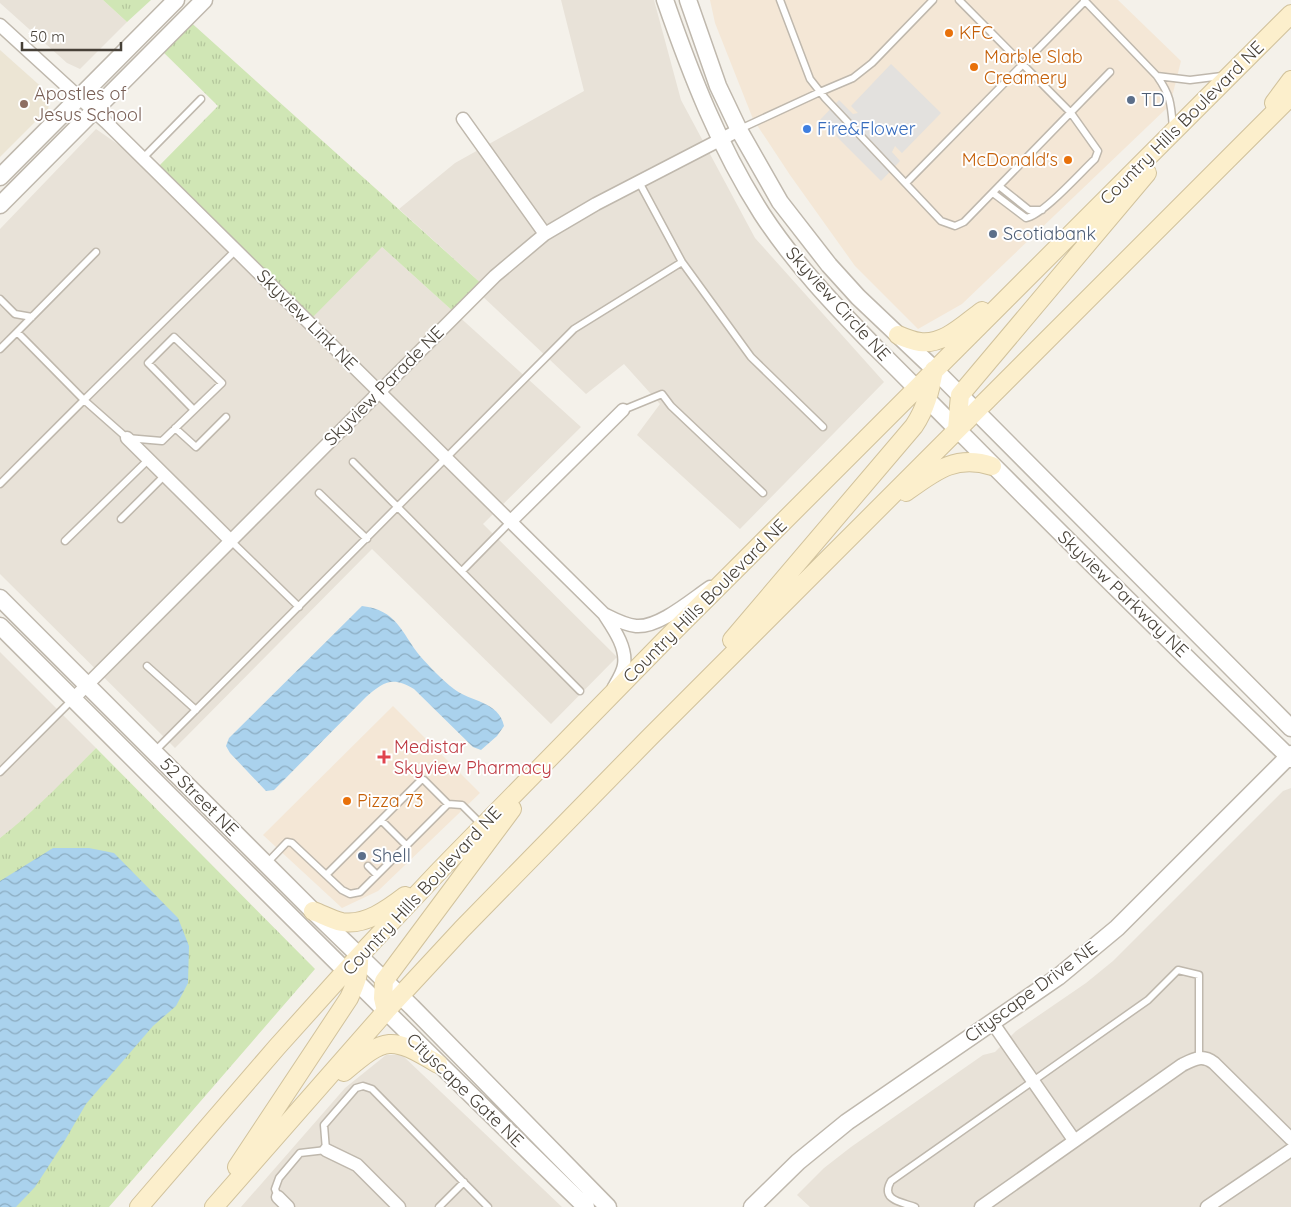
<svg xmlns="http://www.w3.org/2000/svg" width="1291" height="1207" viewBox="0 0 1291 1207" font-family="Quicksand,sans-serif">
<defs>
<pattern id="park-tufts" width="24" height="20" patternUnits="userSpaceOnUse" patternTransform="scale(1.25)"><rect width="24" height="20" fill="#d0e6b5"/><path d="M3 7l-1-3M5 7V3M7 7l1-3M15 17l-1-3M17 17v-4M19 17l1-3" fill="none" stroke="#b4c69c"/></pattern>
<pattern id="water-waves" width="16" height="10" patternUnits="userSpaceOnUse" patternTransform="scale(1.25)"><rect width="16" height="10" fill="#aad2ed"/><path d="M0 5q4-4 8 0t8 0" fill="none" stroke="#8cacc1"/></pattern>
</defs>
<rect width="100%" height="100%" fill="#f4f1ea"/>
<path fill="#e8e2d8" d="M0,0H103L127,22L80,69L67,63L0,3Z
M561,0H654L681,100L755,238L884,382L740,529L637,435L660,404L624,364L586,394L478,292L484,286L399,209L455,163L584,91Z
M96,129L155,170L382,247L581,427L483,524L617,657L551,724L372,549L175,748L0,574V229Z
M0,652L96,748L50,795L17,825L0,838Z
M1291,788V1207H810L797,1195L824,1168L851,1147L983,1055L995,1052L1016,1031L1086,983L1113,961L1283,791Z
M386,1055H402L562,1207H241L345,1088Z"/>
<path fill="#f4e7d6" d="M710,0H1118L1181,61L1170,105L962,304L918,329L855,266L790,175L753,119L715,23Z
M393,706L480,793L378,891L342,908L263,835Z"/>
<path fill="#ece5d4" d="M0,50L46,91L50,100L48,109L0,157Z"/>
<path fill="url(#park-tufts)" d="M103,0H151L127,22Z
M186,18L484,286L456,314L382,247L309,321L155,170L218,106L158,47Z
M96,748L315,969L109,1207H0V838C35,811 65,779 96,748Z"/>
<path fill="#e3e1de" d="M891,64L941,113L902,153L895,146L892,152L900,161L881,181L820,120L839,100L853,114L858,113L851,106Z"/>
<path fill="url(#water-waves)" d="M362,606C397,610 401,632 420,656C430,667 442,680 454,689C470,702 499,701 504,726L497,736L481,750L473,747L414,689C392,676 384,682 366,697L274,790L266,791L230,753L226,746L229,738Z
M53,848H89L114,853L178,918L189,946L188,983L176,1006L153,1026L86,1104L61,1147L35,1187L16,1207H0V881Z"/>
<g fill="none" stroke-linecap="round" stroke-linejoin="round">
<defs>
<path id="service" d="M780,0L810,79L825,98L941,221L955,226L964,222L1110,72
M959,0L1071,113L1098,151L1095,159C1080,173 1043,215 1026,218L993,193
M1084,0L1157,76C1171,96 1171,104 1173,128
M1157,76L1190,80L1222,76
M740,129L820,92L853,78L872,63L933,0
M143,158L201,99
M639,182L682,262L751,357L823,427
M906,183L1085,1
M999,186L1029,210H1042
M0,299L15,314L32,317
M17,332L96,252
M0,349L17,332L84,400L236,250
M623,410L662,394L671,406L763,493
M175,428L196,447L226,417
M353,462L580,691
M0,484L84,400L127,438L162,441L222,383L174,337L148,363L194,410
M319,493L367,539
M121,519L165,475
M230,540L299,607
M65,541L149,459
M462,571L510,522
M147,666L196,710
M155,751L574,329L682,262
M0,772L73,699
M381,820L406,845
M381,854L390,862
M267,863L287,842L292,843L342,890L350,894L360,892L448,804L462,805L483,826
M368,866L377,875
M326,875L421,780H424L448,804
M278,1197L275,1189L279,1178L300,1153L326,1150L324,1125L356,1088L363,1086L372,1089L488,1207
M439,1207L464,1182
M915,1207C901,1202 880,1200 891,1181L1148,1000L1178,970L1199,975V1057"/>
<path id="minor" d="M0,25L106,122L604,614C613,628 627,647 624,665C623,672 618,680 614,687
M463,119L545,234
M127,438L230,540
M510,522L623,410
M604,614C614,619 625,625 636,626C659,628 692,599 710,587
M73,699L495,276L545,234L596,204L739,130
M992,1022L1074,1140
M326,1150L357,1165L399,1207
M278,1197L288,1207
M981,1207L1182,1065C1194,1059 1202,1054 1214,1063L1291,1139
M1207,1207L1291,1150"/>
<path id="tertiary" d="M665,0C691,75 719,147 762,214C794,263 834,305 875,347C906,377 936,409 967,439C1074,547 1182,654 1291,759
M688,0L718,86L739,130L780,202L829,265L858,297L935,370L1291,728
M0,177L176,0
M0,205L204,0
M0,598L313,911L412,1007L608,1207
M0,626C195,820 388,1016 586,1207
M752,1207L798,1162L847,1122L1058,977L1117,928L1291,754"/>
<path id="secondary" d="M1274,103L1291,80
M898,335C905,338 912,341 920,342C944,345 964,324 982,311
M957,429L960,395L1147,173
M906,492C935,471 956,454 992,466
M732,640L914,426C926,408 930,391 934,370
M313,911C322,914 332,920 342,922C365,926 388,909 405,896
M386,1011L383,998L384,981L512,809
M344,1072C386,1036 391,1036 438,1064
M237,1167L349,998C356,983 360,973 359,956
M139,1207L277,1047L359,956L440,870L666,639L1291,14
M214,1207L386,1011L462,929L649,738L1291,96"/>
</defs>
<use href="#service" stroke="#bfb8ad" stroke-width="9"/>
<use href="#minor" stroke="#bfb8ad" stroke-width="15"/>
<use href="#tertiary" stroke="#bfb8ad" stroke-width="19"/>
<use href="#secondary" stroke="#d1c29c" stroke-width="20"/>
<use href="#service" stroke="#fff" stroke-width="6"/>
<use href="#minor" stroke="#fff" stroke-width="12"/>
<use href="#tertiary" stroke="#fff" stroke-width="16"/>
<use href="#secondary" stroke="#fcefcc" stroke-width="18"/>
</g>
<g fill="#e8710a" stroke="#fff" stroke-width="2">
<circle cx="949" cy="33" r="5"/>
<circle cx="974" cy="67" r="5"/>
<circle cx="1068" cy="160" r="5"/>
<circle cx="347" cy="801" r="5"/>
</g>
<g fill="#5c6f8a" stroke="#fff" stroke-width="2">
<circle cx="1131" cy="100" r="5"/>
<circle cx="993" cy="234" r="5"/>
<circle cx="362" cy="856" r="5"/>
</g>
<circle fill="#8d6e63" stroke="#fff" stroke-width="2" cx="24" cy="104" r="5"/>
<circle fill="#3f7fe0" stroke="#fff" stroke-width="2" cx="807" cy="129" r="5"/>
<path fill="#e0444e" stroke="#fff" stroke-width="2" d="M381.5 749.5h5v5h5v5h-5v5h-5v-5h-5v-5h5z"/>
<g text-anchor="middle" stroke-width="4" stroke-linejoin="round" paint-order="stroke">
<g font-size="18" fill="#c56008" stroke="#fff" text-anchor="start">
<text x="959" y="39">KFC</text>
<text x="984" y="63">Marble Slab<tspan x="984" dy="21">Creamery</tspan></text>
<text x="1058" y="166" text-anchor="end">McDonald's</text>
<text x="357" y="807">Pizza 73</text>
</g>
<g font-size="18" fill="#785e54" stroke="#fff" text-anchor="start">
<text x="34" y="100">Apostles of<tspan x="34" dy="21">Jesus School</tspan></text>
</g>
<g font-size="18" fill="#4e5e75" stroke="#fff" text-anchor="start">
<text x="1141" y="106">TD</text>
<text x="1003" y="240">Scotiabank</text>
<text x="372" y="862">Shell</text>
</g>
<g font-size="18" fill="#474138" stroke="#fff">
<text transform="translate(1182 123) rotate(-45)" y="6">Country Hills Boulevard NE</text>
<text transform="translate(838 304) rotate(48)" y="6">Skyview Circle NE</text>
<text transform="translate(307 320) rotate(45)" y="6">Skyview Link NE</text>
<text transform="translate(384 386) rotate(-45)" y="6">Skyview Parade NE</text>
<text transform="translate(1123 594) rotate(44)" y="6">Skyview Parkway NE</text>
<text transform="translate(705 601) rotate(-45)" y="6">Country Hills Boulevard NE</text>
<text transform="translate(199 797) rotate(45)" y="6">52 Street NE</text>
<text transform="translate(422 891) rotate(-47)" y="6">Country Hills Boulevard NE</text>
<text transform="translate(1031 992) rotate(-36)" y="6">Cityscape Drive NE</text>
<text transform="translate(465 1090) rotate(44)" y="6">Cityscape Gate NE</text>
</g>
<g font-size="18" fill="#366cbe" stroke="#fff" text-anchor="start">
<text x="817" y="135">Fire&amp;Flower</text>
</g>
<g font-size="18" fill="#be3a42" stroke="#fff" text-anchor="start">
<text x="394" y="753">Medistar<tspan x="394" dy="21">Skyview Pharmacy</tspan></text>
</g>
</g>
<path d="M22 42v8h99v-8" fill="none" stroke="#474138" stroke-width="2.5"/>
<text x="30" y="42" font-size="15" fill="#474138" stroke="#ffffff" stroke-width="4" paint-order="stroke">50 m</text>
</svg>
